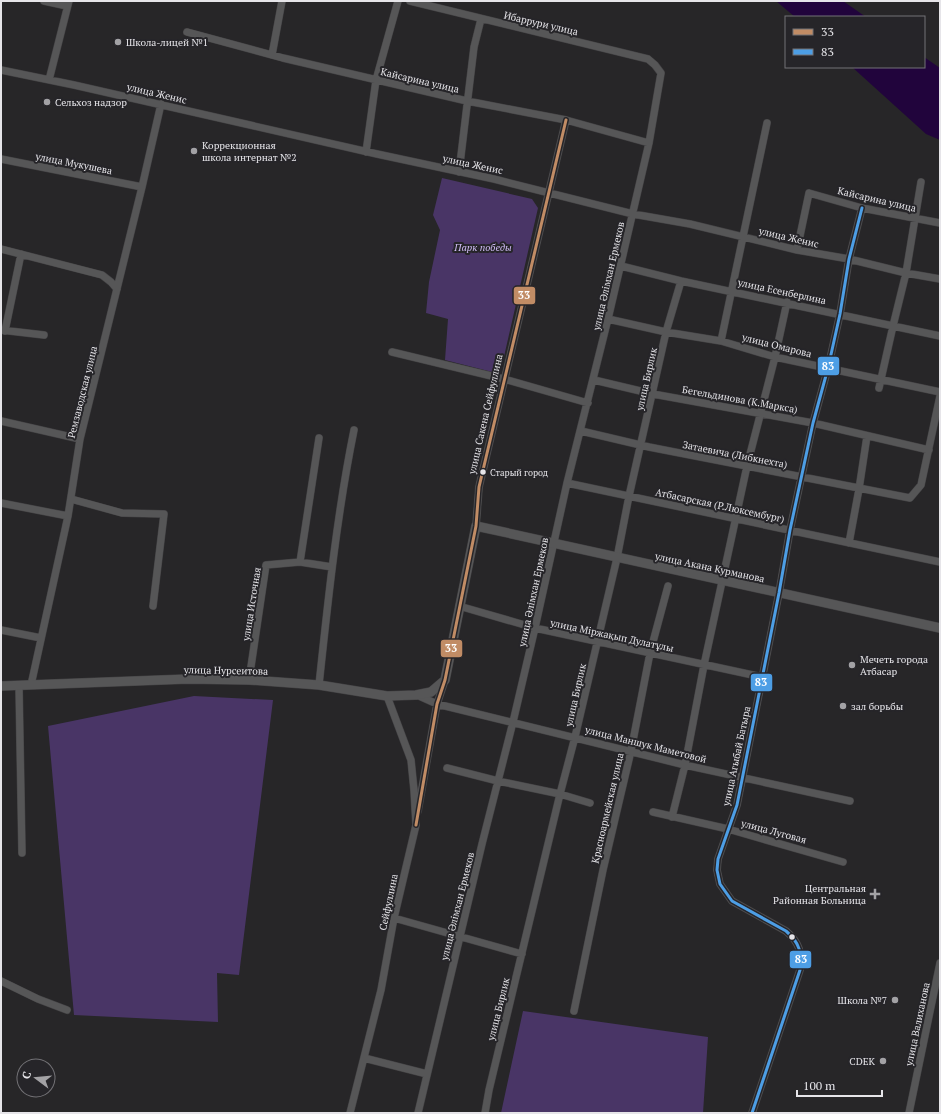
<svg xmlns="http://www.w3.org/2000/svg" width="941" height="1114" viewBox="0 0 941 1114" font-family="'PT Serif',serif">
<rect width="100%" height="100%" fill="#272628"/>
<path fill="#493566" d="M442,178L532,199L538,208L500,374L445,360L448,319L426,313L429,282L440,230L433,215Z
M194,696L273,700L239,975L217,973L218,1022L74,1015L48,726Z
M523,1011L708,1037L703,1113H501Z"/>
<path fill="#21043c" d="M776,1H843L866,17H795Z
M924,57L940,68V140L926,134L852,67H924Z"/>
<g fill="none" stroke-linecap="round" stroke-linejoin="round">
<defs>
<path id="minor" d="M44,1L67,6
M410,1L648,59L655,65L661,73L649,143L608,319L567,483L535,628L513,722L482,844L418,1113
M187,32L283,58L467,101L566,120L649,143
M272,55L282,1
M1,70L74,85L377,154L494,179L633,214L690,224L797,250L849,259L906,273L940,279
M49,80L69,1
M366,152L376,80L398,1
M1,159L142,187
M459,172L474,47L481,19
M1,249L102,275L111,282L117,289
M797,250L809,193L862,208L940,223
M621,266L681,281L940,336
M608,319L666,332L721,341L775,357L940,392
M1,330L44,335
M5,331L21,254
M721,341L767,123
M392,352L504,379L588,403
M594,380L653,394L813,423L929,450
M879,388L893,326L906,273L921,182
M1,421L80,439
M581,431L649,447L910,498L921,485L940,396
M567,483L940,562
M71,499L122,513L164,514L153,606
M1,503L68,516
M476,526L479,487L566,120
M849,543L859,489L867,436
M300,562L319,438
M459,606L535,628L762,677
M1,630L41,638
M249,680L266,565L300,562L332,567
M31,685L68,516L80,439L142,187L161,104
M319,685C328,600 337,514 354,430
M19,686L22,853
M417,695L437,704L685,765L850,801
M447,768L498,781L560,794L590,803
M418,811L437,704L445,680
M653,812L728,829L843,862
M672,817L685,765L704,665L747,466L775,357L787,302
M394,918L522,954
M1,981L38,999L67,1010
M574,1011L603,870L631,751L650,653L668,586
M364,1058L427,1074
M350,1113L381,990L394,918L416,825L414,790L411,760L387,696
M485,1113L489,1090L560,794L575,737L617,558L629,496L666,332L681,281
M752,1113L800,970C802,953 800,943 786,931L732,901L720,884L717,870L718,859L737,805L779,593L790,530L813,423L828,368L840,314L849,259L862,208
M909,1113L940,963"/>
<path id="secondary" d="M1,686L188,679L249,680L319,685L387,696L416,695L431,692L445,680L476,526L940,628"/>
</defs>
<use href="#minor" stroke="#434244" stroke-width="8"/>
<use href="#secondary" stroke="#434244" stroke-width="10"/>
<use href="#minor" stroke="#565657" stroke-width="7"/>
<use href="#secondary" stroke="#565657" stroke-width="9"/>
<defs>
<path id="bus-1" d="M416,825L437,704L445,680L476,526L479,487L566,120"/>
<path id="bus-2" d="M752,1113L800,970C802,953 800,943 786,931L732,901L720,884L717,870L718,859L737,805L779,593L790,530L813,423L828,368L840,314L849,259L862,208"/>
</defs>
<use href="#bus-1" stroke="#262529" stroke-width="6"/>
<use href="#bus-2" stroke="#262529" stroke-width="6"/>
<use href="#bus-1" stroke="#c18c65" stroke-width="3"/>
<use href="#bus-2" stroke="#4d9ee5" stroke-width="3"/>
</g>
<g fill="#a3a2a5" stroke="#262529" stroke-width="1.5">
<circle cx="118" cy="42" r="4"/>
<circle cx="47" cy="102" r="4"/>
<circle cx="194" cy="151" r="4"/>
<circle cx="852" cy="665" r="4"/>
<circle cx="843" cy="706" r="4"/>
<path d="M873 888h4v4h4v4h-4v4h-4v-4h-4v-4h4z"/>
<circle cx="895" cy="1000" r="4"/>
<circle cx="883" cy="1061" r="4"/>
</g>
<g fill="#e6e5e9" stroke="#262529" stroke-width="1.5">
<circle cx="483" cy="472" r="3.5"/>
<circle cx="792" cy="937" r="3.5"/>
</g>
<g text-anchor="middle" stroke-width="4" stroke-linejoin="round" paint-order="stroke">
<g font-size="9" fill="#e6e5e9" stroke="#262529" text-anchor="start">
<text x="490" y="476">Старый город</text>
</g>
<g font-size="10" fill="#e6e5e9" stroke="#262529">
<text transform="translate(541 23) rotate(13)" y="4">Ибаррури улица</text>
<text transform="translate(420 80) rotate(13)" y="4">Кайсарина улица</text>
<text transform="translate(157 93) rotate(13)" y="4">улица Женис</text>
<text transform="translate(74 163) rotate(11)" y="4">улица Мукушева</text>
<text transform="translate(473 164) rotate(12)" y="4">улица Женис</text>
<text transform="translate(877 199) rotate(13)" y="4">Кайсарина улица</text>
<text transform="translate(789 237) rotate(13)" y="4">улица Женис</text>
<text transform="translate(608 276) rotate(-77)" y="4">улица Әлімхан Ермеков</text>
<text transform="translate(782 291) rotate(12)" y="4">улица Есенберлина</text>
<text transform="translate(777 345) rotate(14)" y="4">улица Омарова</text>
<text transform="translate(646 379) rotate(-77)" y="4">улица Бирлик</text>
<text transform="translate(82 392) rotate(-76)" y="4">Ремзаводская улица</text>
<text transform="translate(740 399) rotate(10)" y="4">Бегельдинова (К.Маркса)</text>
<text transform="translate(485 414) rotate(-77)" y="4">улица Сакена Сейфуллина</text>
<text transform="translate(735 454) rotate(11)" y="4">Затаевича (Либкнехта)</text>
<text transform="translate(720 505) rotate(12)" y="4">Атбасарская (Р.Люксембург)</text>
<text transform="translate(710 567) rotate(12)" y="4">улица Акана Курманова</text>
<text transform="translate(533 592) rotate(-78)" y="4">улица Әлімхан Ермеков</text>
<text transform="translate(251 604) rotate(-81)" y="4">улица Источная</text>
<text transform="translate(612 635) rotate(12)" y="4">улица Міржақып Дулатұлы</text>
<text transform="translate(226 670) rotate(1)" y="4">улица Нурсеитова</text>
<text transform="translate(575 695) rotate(-77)" y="4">улица Бирлик</text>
<text transform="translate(646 744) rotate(14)" y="4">улица Маншук Маметовой</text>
<text transform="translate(736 756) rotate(-78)" y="4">улица Агыбай Батыра</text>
<text transform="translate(607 808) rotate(-77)" y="4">Красноармейская улица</text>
<text transform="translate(774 831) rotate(15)" y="4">улица Луговая</text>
<text transform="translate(388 902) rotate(-78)" y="4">Сейфуллина</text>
<text transform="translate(457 906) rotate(-76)" y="4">улица Әлімхан Ермеков</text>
<text transform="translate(498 1009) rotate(-76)" y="4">улица Бирлик</text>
<text transform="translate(917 1024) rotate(-78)" y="4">улица Валиханова</text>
</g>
<g font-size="10" fill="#e6e5e9" stroke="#262529" text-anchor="start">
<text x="126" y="46">Школа-лицей №1</text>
<text x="55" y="106">Сельхоз надзор</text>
<text x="202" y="149">Коррекционная<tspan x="202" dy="12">школа интернат №2</tspan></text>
<text x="860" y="663">Мечеть города<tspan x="860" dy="12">Атбасар</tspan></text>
<text x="851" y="710">зал борьбы</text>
<text x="866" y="892" text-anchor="end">Центральная<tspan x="866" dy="12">Районная Больница</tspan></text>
<text x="887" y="1004" text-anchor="end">Школа №7</text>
<text x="875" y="1065" text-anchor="end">CDEK</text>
</g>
<g font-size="10" font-style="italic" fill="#d0bcf5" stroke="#262529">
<text x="483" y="251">Парк победы</text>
</g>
</g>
<g stroke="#262529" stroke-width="1.5">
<rect x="513" y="286" width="23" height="19" rx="4" fill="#c18c65"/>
<rect x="817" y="356" width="23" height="20" rx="4" fill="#4d9ee5"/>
<rect x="440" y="639" width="23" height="19" rx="4" fill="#c18c65"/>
<rect x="750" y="673" width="23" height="19" rx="4" fill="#4d9ee5"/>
<rect x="789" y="950" width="23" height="19" rx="4" fill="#4d9ee5"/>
</g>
<g font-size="11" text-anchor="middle" font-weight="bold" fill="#fff">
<text x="524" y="299">33</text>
<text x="828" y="370">83</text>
<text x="451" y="652">33</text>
<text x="761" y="686">83</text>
<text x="801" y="963">83</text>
</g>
<rect width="941" height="1114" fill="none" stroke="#e6e5e9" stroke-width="4"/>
<rect x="785" y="16" width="140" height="52" fill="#262529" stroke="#737276"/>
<rect x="793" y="29" width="20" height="6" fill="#c18c65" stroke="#737276"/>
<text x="821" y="36" font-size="12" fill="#e6e5e9">33</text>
<rect x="793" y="49" width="20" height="6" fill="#4d9ee5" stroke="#737276"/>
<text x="821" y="56" font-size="12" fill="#e6e5e9">83</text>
<g transform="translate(36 1078) rotate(286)"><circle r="19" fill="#262529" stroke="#737276"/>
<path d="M0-3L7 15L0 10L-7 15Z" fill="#a3a2a5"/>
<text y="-6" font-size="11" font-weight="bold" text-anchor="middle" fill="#e6e5e9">С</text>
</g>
<path d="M797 1090v6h85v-6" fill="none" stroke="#e6e5e9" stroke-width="2"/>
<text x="803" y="1090" font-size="12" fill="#e6e5e9" stroke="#262529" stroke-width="3" paint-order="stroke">100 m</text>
</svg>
